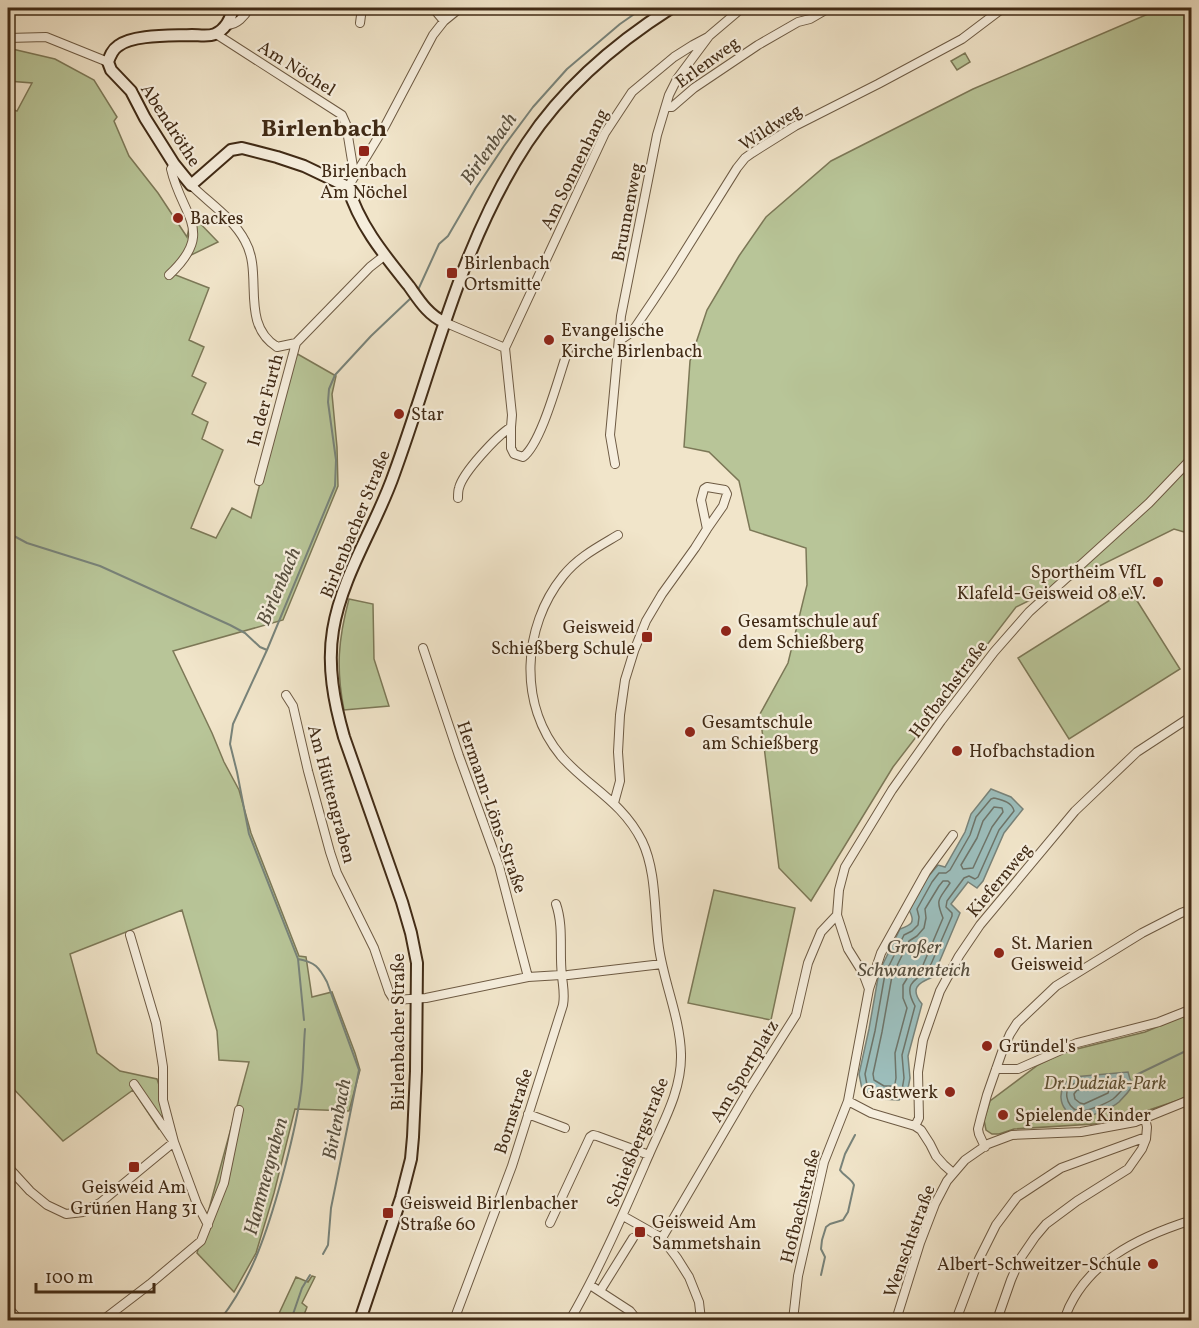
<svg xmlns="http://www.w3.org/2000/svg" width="1199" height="1328" viewBox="0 0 1199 1328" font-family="Vollkorn,serif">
<rect width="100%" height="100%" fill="#f1e5ca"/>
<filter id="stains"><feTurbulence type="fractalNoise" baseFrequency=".00333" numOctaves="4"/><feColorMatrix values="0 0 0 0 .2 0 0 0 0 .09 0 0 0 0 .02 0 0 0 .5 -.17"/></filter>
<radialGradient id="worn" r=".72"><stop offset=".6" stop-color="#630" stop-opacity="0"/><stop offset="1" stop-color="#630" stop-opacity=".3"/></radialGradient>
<path fill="#b8c598" stroke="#7c7857" stroke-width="1.5" d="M1162,8H1191V534L1174,529L1016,607L893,767L811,901L779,868L760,714L788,663L807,585L806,548L750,530L739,481L709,452L684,447L690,361L707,310L739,256L766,217L831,161L973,89Z
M8,48L55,59L94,80L117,117L114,121L129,156L158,193L187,237L192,215L218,242L191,255L173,274L209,288L189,340L204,347L192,376L206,383L192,414L208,422L202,439L223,450L191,528L216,538L232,508L251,518L294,352L336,376L332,394L337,447L338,486L283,620L173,651L212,733L224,762L239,790L251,833L299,956L306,957L312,997L332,992L355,1053L360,1070L349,1111L295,1109L274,1193L256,1253L234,1292L197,1253L249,1062L219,1060L217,1031L182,910L70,954L97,1053L120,1071L157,1079L171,1122L159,1129L133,1090L63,1141L8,1083V108L17,111L32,83L8,81Z
M965,53L970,62L957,70L951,61Z
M1129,588L1180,669L1069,739L1018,658Z
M349,599L373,604L374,659L389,706L344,710C336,669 338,640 349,599Z
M714,890L795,908L771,1020L688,1003Z
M1191,1013V1094L1179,1100L1110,1123L1014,1129L999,1134H992L986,1130L984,1120L990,1101L1038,1065L1065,1052L1145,1032Z
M312,1276L315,1277L302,1303L307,1307L302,1320H276L296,1277L308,1282Z"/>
<path fill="#9cbebc" stroke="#78837a" stroke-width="1.5" d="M991,789L1011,797L1023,809L1004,833L983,881L977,888L968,882L951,904L960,913L933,977C917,983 910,989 922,1004L908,1056L910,1078L907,1094L899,1100L880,1099L862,1089L859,1074L869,1029L879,972L900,929C911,925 916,923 909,910L927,878L938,865L945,867L965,832L971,814Z
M1128,1072L1130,1079L1134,1084C1130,1090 1125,1096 1119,1102C1112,1108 1085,1120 1076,1117C1057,1110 1056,1086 1073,1077Z"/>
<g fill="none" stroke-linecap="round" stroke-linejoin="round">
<path stroke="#6e7469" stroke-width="1.5" d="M994,798C1002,800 1012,802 1014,811L999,830L978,877L975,879L969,876L964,878L947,901L946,907L952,913V916L928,971C911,981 904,986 915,1006L902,1055L904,1078L902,1090C891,1099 878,1091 867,1085L865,1074L875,1031L885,974L904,935L912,931L918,925L919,917L917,909L932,882L939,873H946L950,870L970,835L976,817L991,799Z
M994,807L1002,808L1003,812L992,827L973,868L963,869L961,865L977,838L983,821Z
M943,881H948L950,883C939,900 935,898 943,918L923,965L911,972L903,985V998L907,1008L895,1053L896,1078L895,1084L893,1086H884L874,1080L873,1074L882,1032L892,976L909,941L917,936L924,928L926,918L925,909L939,886Z
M1122,1079L1124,1080L1126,1085C1122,1090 1118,1095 1113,1099C1107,1103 1085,1113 1078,1111C1066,1107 1061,1087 1076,1083C1088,1079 1108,1079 1122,1079Z
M1107,1087L1109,1090L1108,1093L1084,1104L1080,1103L1075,1099L1074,1094L1077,1090Z"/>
<path stroke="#78837a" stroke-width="2" d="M418,290L439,244L448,236L476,188L504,146L533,107L567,69L620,24L643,8
M8,530L14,536L27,543L100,566L230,625L245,633L260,647L267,650
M298,959L304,1020
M1136,1075L1192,1048
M323,1254L328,1245L331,1208L359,1070L327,982C319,967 315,962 298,959L249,834L237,772L230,744L233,724L267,650L335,486L336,460L328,402L329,389L335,375L371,336L412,297
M821,1275L825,1257L821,1249L822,1240L826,1227L830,1224L843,1220L848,1212L854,1185C852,1179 844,1176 840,1170L845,1154L855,1135
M818,1316L819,1320
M220,1320C252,1279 268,1229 282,1178C289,1152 296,1125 300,1098C304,1075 303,1052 305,1029
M291,1320L302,1288L310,1275"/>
<defs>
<path id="street" d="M433,8L444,21
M360,23L362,8
M227,25C237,25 245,16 249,8
M216,34L342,115L346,124L353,167L357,172
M8,38L46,37L108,62
M666,107H672L694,88L758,45L798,22L810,19L829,8
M191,185C209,203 233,218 245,241C264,274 239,323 277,347L296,343
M348,187L385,126L433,35L444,21L460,8
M169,275C216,231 182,217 171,169L174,164
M444,322L505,348L512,415L511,427C497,436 463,472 459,488C458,491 458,495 458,498
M619,341L632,332L653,301L672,272L737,168L745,158L752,153L795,126L878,84L962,39L1003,8
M505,348L605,133L632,92L674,57L693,45L708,37
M511,427V448L514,454L523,457C542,443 559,375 568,350
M615,464L610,435L621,316L657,135L669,95L677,79L709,36L742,8
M259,481L296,343L370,267L384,256
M423,648L459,756L499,866L528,977
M286,695L293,706L308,771L330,852L337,873L374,948L389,992L394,1000L426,998L528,977L561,975
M614,803L620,781L618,752L620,715L625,680L634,651L646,621L662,594L695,548L707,529L701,500L704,489L707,487L725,490L727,494L723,506L707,529
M953,835L926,872L881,953L869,989L848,1101L871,1113L915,1126L921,1130L930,1144L936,1156L944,1165L953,1173
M130,935L156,1023L163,1067V1100L174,1142L197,1204L208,1225
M568,975L662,964
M869,989L863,973L848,949L837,915L839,890L845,867L892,790L941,721L994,652L1029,612L1149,503L1192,458
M996,1069H1018L1077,1043L1159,1022L1192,1009
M134,1084L171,1138
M528,1114L565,1128
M915,1126L919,1118L918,1072L923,1040L940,991L959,956L980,925L1075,811L1137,752L1192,716
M985,1147L979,1134L978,1129L981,1117L987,1095L1002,1052L1010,1034L1017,1023L1056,986L1142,933L1181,913L1192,909
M8,1167L30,1191L47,1205L66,1214L83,1212L100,1203L174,1142
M623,1216L662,1238L677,1258L689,1277L699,1302L701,1320
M550,1223L590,1137L593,1135L597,1136L649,1155
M662,1238L748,1091L796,1015L808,963L821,932L837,915
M590,1285L630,1311L634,1316L635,1320
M600,1291L633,1238
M8,1308L19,1320
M103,1320L150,1284L201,1241L224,1183L239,1110
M454,1320L512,1166L563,1005C565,994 563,987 562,976C559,952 564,927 556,904
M570,1320C600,1268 624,1212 648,1157C662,1124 682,1091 681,1054C680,1018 664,983 659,948C654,914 657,872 642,841C622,801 588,787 561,756C518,704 522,627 563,576C578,557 598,547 618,535
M793,1320L798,1276L824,1162L848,1101
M896,1320L920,1243L935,1204L947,1181L965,1160L988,1144L1012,1135L1081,1132L1135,1122L1192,1099
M956,1320L979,1259L996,1225L1017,1197L1061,1168L1146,1137
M997,1320L1011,1280L1020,1259L1035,1237L1046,1224L1077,1201L1128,1169L1142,1149L1146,1139L1147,1127L1145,1118
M1064,1320C1083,1263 1138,1237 1192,1220"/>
<path id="secondary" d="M233,8C231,18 226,29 215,34C208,37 199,35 192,35C172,36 133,34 118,46C112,50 110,56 108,62L111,70L131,91L145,118L174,164L191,185L231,150L242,148L277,157L304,166L348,187C359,225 385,256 409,286C419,300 428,315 444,322
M360,1320L401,1198L411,1159L413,1137L416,1071L417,963L411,933L402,902L344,737C334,702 327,666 333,630C342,575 376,526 394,474C435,362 460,245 527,143C564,87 616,43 671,8"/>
</defs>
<use href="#street" stroke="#6d5a43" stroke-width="10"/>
<use href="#secondary" stroke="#412b16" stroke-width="14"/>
<use href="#street" stroke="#f6eedd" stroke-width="8"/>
<use href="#secondary" stroke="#f6eedd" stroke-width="10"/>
</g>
<g fill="#8f2418" stroke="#f6eedd" stroke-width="2">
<rect x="358" y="145" width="12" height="12" rx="3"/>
<circle cx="178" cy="218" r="6"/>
<rect x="446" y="267" width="12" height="12" rx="3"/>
<circle cx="549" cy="340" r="6"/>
<circle cx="399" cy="414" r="6"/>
<circle cx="1158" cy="582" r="6"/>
<circle cx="726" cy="631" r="6"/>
<rect x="641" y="631" width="12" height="12" rx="3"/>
<circle cx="690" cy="732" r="6"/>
<circle cx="957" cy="751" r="6"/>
<circle cx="999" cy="953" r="6"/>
<circle cx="987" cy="1046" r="6"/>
<circle cx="950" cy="1092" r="6"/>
<circle cx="1003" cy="1115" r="6"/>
<rect x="128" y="1161" width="12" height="12" rx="3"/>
<rect x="382" y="1207" width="12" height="12" rx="3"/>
<rect x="634" y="1226" width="12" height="12" rx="3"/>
<circle cx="1153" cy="1264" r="6"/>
</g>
<g text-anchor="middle" stroke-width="4.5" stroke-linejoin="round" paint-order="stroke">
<g font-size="18" fill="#412b16" stroke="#f6eedd">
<text transform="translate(707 62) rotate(-36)" y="6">Erlenweg</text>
<text transform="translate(297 68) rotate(32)" y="6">Am Nöchel</text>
<text transform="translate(171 125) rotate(57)" y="6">Abendröthe</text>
<text transform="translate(770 127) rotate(-33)" y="6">Wildweg</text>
<text transform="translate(574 169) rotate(-64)" y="6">Am Sonnenhang</text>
<text transform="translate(627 212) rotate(-79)" y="6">Brunnenweg</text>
<text transform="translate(265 400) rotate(-75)" y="6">In der Furth</text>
<text transform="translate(355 524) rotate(-68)" y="6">Birlenbacher Straße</text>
<text transform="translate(948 689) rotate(-53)" y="6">Hofbachstraße</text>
<text transform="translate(332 794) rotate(75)" y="6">Am Hüttengraben</text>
<text transform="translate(492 807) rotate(71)" y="6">Hermann-Löns-Straße</text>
<text transform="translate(999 880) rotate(-50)" y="6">Kiefernweg</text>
<text transform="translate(398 1032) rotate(-90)" y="6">Birlenbacher Straße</text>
<text transform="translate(744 1071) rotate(-59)" y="6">Am Sportplatz</text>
<text transform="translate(513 1111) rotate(-72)" y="6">Bornstraße</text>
<text transform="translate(637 1142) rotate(-68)" y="6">Schießbergstraße</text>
<text transform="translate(800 1206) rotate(-76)" y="6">Hofbachstraße</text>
<text transform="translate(909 1241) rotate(-70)" y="6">Wenschtstraße</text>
</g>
<g font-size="18" fill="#412b16" stroke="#f6eedd" text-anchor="start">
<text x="364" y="177" text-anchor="middle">Birlenbach<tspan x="364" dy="21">Am Nöchel</tspan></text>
<text x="190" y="224">Backes</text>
<text x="464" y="269">Birlenbach<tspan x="464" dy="21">Ortsmitte</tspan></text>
<text x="561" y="336">Evangelische<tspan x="561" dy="21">Kirche Birlenbach</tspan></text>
<text x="411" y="420">Star</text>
<text x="1146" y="578" text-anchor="end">Sportheim VfL<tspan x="1146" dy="21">Klafeld-Geisweid 08 e.V.</tspan></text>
<text x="738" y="627">Gesamtschule auf<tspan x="738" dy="21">dem Schießberg</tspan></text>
<text x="635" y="633" text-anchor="end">Geisweid<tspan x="635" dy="21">Schießberg Schule</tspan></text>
<text x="702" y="728">Gesamtschule<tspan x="702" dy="21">am Schießberg</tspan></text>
<text x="969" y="757">Hofbachstadion</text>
<text x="1011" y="949">St. Marien<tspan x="1011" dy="21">Geisweid</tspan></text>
<text x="999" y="1052">Gründel's</text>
<text x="938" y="1098" text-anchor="end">Gastwerk</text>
<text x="1015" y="1121">Spielende Kinder</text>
<text x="134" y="1193" text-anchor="middle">Geisweid Am<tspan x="134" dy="21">Grünen Hang 31</tspan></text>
<text x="400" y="1209">Geisweid Birlenbacher<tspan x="400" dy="21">Straße 60</tspan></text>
<text x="652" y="1228">Geisweid Am<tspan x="652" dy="21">Sammetshain</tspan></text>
<text x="1141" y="1270" text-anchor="end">Albert-Schweitzer-Schule</text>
</g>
<g font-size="18" font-style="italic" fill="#5f5236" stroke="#f6eedd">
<text x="1105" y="1089">Dr.Dudziak-Park</text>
</g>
<g font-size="20" font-style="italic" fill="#585040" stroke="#f6eedd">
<text transform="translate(488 148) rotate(-55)" y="7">Birlenbach</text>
<text transform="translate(278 586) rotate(-67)" y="7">Birlenbach</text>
<text x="914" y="953">Großer<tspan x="914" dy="23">Schwanenteich</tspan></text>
<text transform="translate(336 1119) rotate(-79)" y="7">Birlenbach</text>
<text transform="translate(265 1176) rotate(-75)" y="7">Hammergraben</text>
</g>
<g font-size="24" font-weight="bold" fill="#412b16" stroke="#f6eedd">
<text x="324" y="136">Birlenbach</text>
</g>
</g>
<rect width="1199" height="1328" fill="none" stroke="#f1e5ca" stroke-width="30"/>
<rect x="9" y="9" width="1181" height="1310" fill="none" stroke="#412b16" stroke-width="3"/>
<rect x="15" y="15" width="1169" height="1298" fill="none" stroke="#412b16" stroke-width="1.5"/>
<path d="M36 1283v9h118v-9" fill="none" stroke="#412b16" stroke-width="3"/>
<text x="45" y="1283" font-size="18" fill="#412b16" stroke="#f6eedd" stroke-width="4.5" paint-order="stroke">100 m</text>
<rect width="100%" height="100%" filter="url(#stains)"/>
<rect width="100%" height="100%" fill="url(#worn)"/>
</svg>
